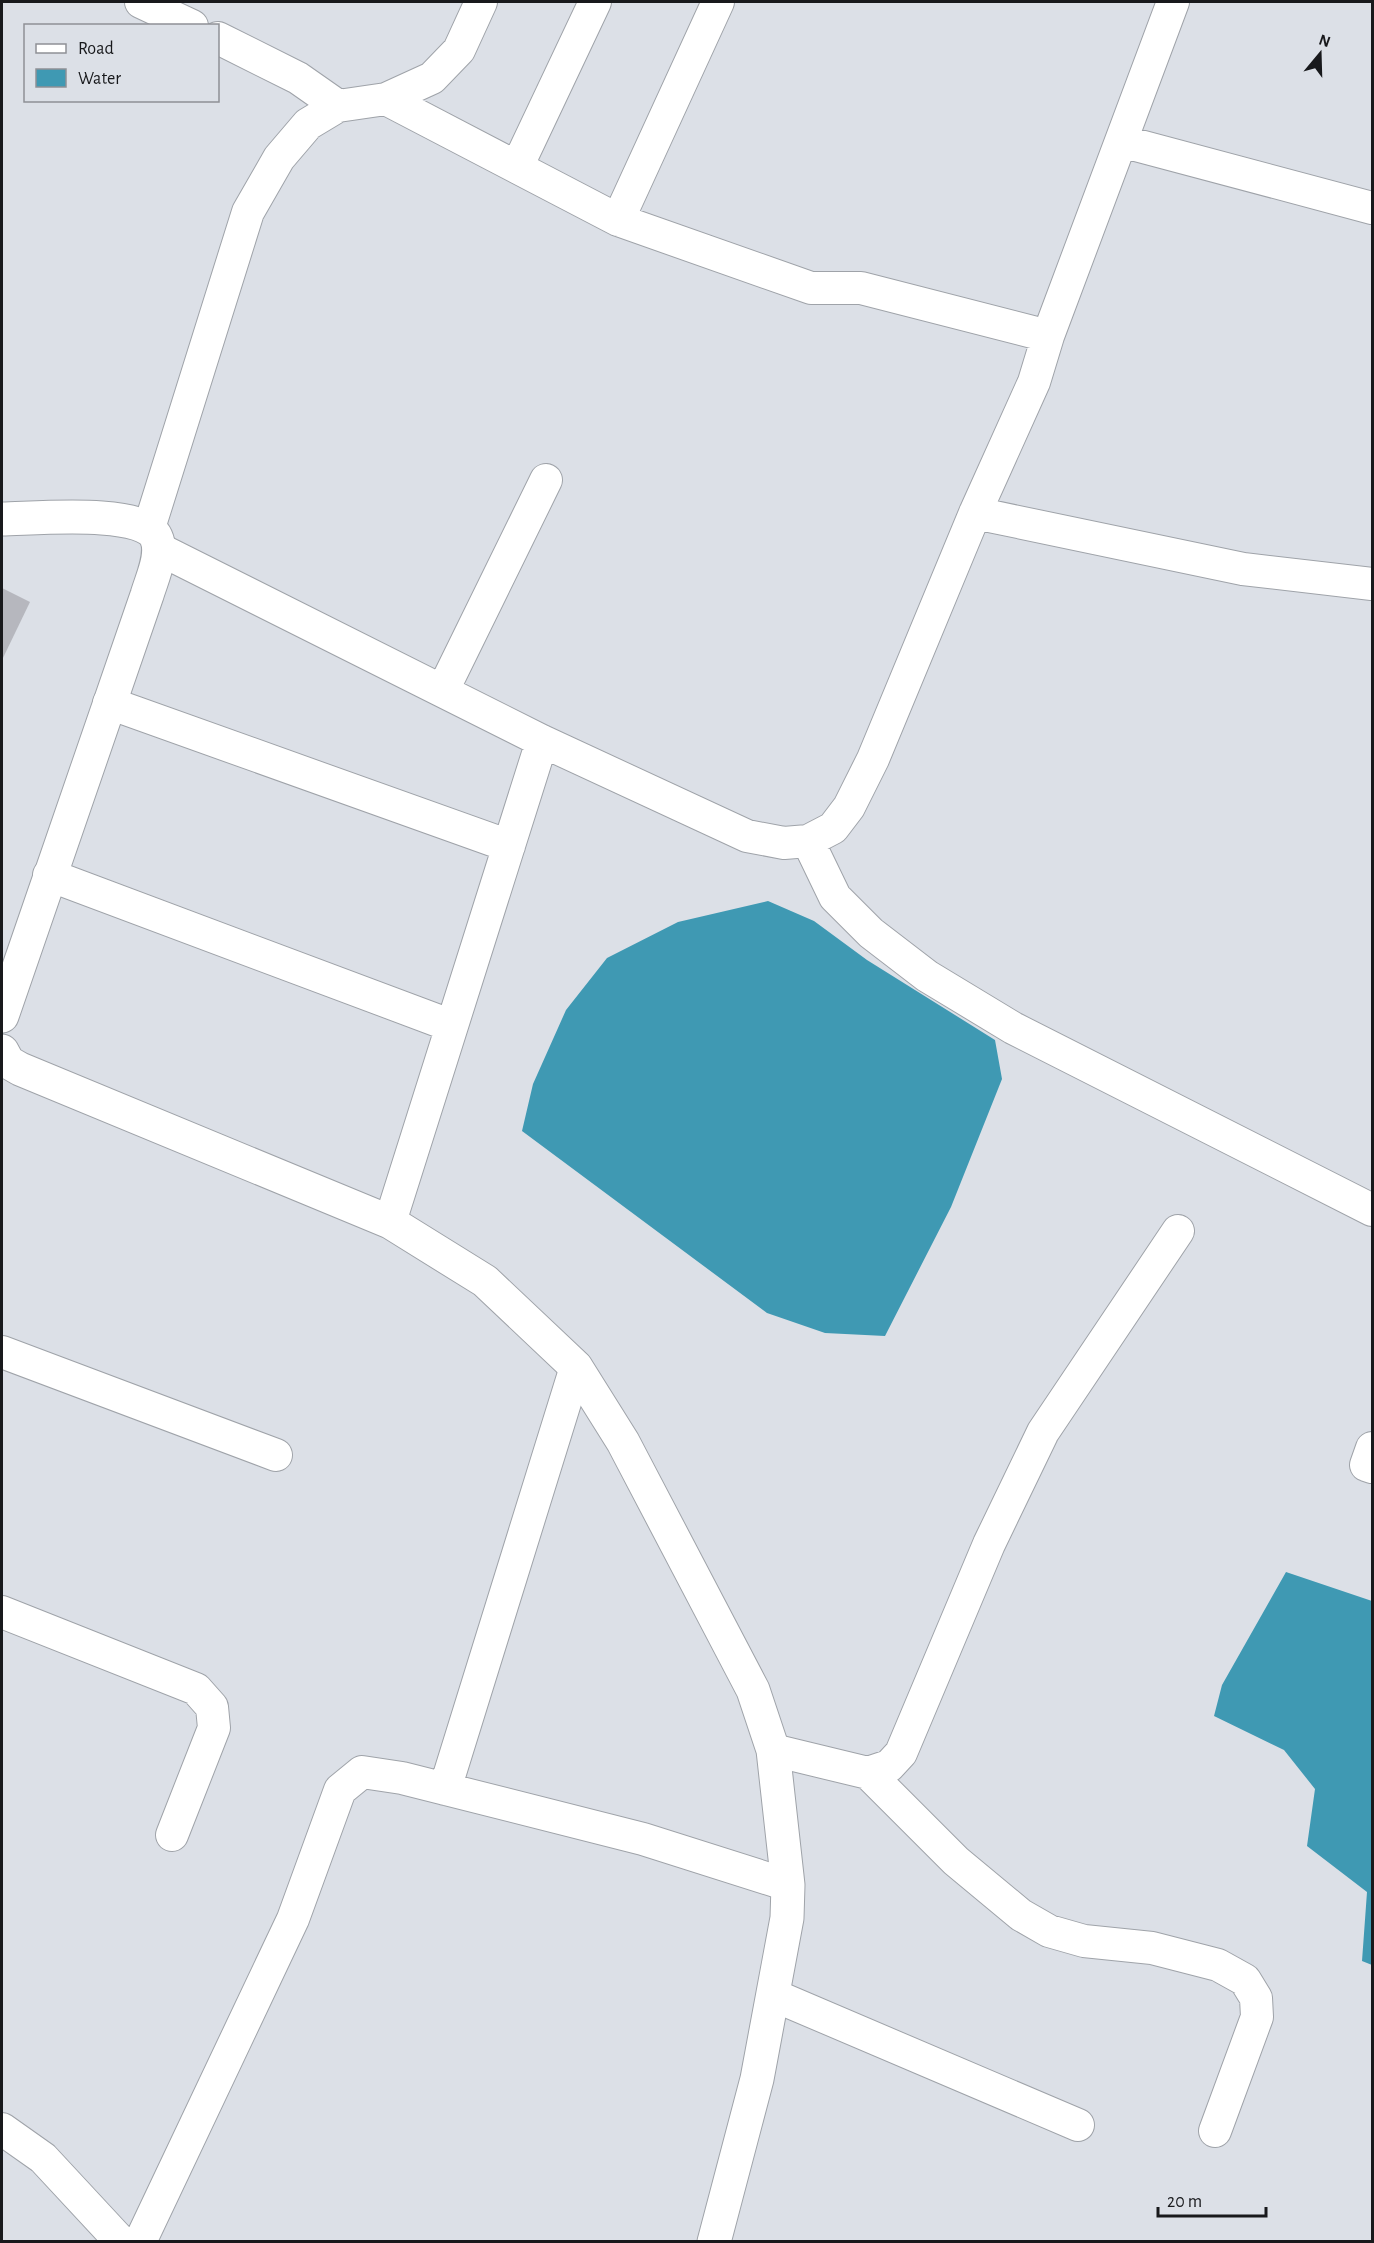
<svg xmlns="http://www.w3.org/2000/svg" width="1374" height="2243" viewBox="0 0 1374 2243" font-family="'Alegreya Sans',sans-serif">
<rect width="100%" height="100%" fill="#dce0e7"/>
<path fill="#3f99b3" d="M768,901L814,921L867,960L995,1040L1002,1079L951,1207L885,1336L825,1333L767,1313L522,1131L533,1084L566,1010L607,958L678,922Z
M1286,1572L1372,1601V1965L1362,1961L1367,1892L1307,1846L1315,1789L1284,1750L1214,1716L1222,1685Z"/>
<path fill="#b6b7be" d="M2,588L30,602L2,660Z"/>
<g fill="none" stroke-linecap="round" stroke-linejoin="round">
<defs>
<path id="street" d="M141,2L192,26
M218,38L298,78L338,106
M386,99L618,220L811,288H861L1048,336
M1121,141L1372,208
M517,167L595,2
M618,220L718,2
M975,513L1243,569L1372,584
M149,528L248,212L279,158L308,124L338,106L386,99L432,78L459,50L481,2
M159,549L542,741L747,836L784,843L808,841L833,828L849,807L873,759L975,513L1034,382L1048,336L1173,2
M443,690L546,480
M109,703L509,846
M808,841L835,897L871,933L927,976L1013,1028L1372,1210
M49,875L452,1026
M390,1222L542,741
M2,1352L276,1455
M1372,1448L1366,1465L1372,1467
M2,1612L196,1689L212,1707L214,1728L172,1835
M773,1750L868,1773L889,1766L901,1753L989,1544L1043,1432L1178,1231
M868,1773L956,1861L1021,1915L1049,1931L1084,1941L1152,1948L1218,1965L1245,1980L1256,1998L1257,2017L1215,2131
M445,1789L576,1367
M773,1995L1078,2125
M2,2129L43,2158L121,2242
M140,2242L293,1919L340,1790L362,1772L402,1778L643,1839L788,1885"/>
<path id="secondary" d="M2,519C31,519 143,508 156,537C164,554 152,578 147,595L2,1016
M2,1051L8,1062L20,1069L390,1222L485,1281L576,1367L623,1442L753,1690L773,1750L788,1885L787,1918L757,2079L714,2242"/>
</defs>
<use href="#street" stroke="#9fa3a9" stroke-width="34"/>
<use href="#secondary" stroke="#9fa3a9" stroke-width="35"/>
<use href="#street" stroke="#fff" stroke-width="32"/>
<use href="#secondary" stroke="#fff" stroke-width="33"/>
</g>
<rect width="1374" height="2243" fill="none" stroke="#18191c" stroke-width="6"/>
<rect x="24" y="24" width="195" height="78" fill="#dce0e7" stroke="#8e9096" stroke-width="1.5"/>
<rect x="36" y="44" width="30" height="9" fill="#ffffff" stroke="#8e9096" stroke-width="1.5"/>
<text x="78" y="54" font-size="18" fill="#18191c">Road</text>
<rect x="36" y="69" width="30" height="18" fill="#3f99b3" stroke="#8e9096" stroke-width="1.5"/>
<text x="78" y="84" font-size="18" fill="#18191c">Water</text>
<g transform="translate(1320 54) rotate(19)" stroke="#dce0e7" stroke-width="4.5" paint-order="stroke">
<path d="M0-4.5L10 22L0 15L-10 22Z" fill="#18191c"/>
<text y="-9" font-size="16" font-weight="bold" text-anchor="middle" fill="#18191c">N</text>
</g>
<path d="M1158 2207v9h108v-9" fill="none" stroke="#18191c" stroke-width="3"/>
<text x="1167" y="2207" font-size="18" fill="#18191c" stroke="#dce0e7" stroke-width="4.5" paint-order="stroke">20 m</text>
</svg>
